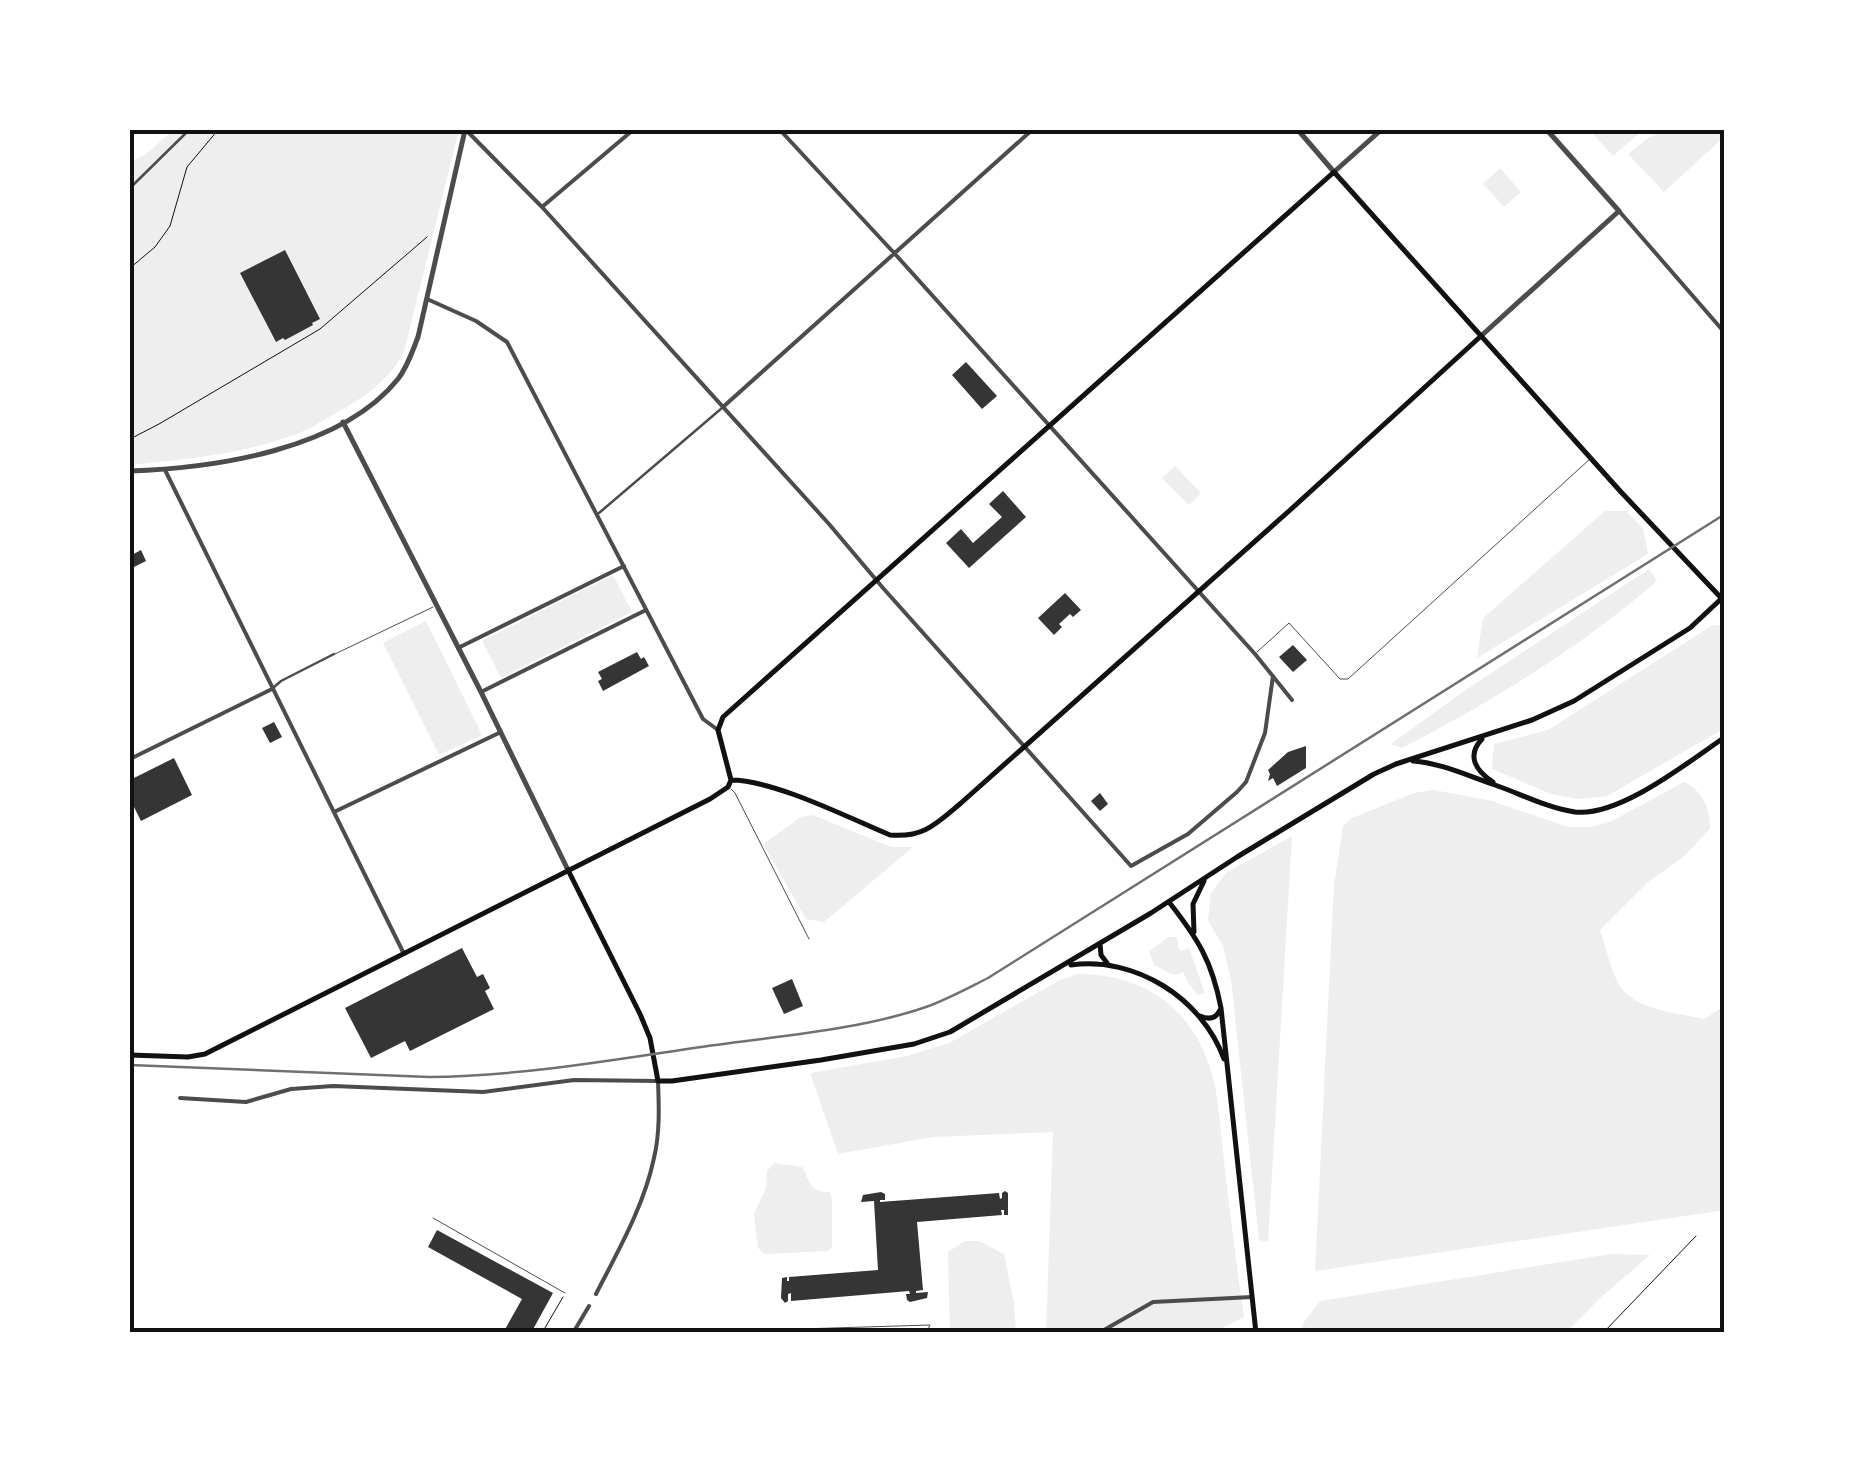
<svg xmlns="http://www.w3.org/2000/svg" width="1855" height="1463" viewBox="0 0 1855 1463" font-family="Ubuntu,sans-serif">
<rect width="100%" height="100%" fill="#fff"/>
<path fill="#eee" d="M173,130H459L404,352C389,380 368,395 341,410C323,421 305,432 285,438C236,455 181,460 130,465V162L146,154Z
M1589,130H1643L1613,156Z
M1666,130H1725V136L1664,192L1628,154L1648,138Z
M1500,168L1521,192L1504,207L1483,184Z
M1175,466L1201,493L1189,505L1162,478Z
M1605,511H1626L1643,528L1648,554L1477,658L1483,618Z
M1649,569L1657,581C1581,647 1492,702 1402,748L1391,744L1464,691Z
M613,575L632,612L501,678L482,641Z
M426,621L482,735L439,755L383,643Z
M1713,625L1725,626V728L1607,796L1579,799L1551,794L1492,769L1494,744L1548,730Z
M1684,782C1702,790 1711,809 1710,829L1683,857L1647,883L1600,930C1606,947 1610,967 1618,983C1634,1011 1676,1012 1704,1019L1723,1007L1725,1009V1210L1315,1271L1334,885L1343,826L1352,818L1414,793L1434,790L1492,801L1568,827H1591L1612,821Z
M813,815L891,847H913L824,922L806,919L763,844L801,817Z
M1292,836L1268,1242L1259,1240L1231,980L1223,946L1208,920L1211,893L1226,873Z
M1169,937H1177L1178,947L1181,951L1189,948L1205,993L1198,995L1189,984L1183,972L1174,975L1154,965L1149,951Z
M1078,974C1150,974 1200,1015 1215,1086C1220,1114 1222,1143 1225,1171C1231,1220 1237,1269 1244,1317L1212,1333H1046L1053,1132L933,1137L838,1154L810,1073L907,1056L949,1043L1060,980Z
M774,1163L802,1167C810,1180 809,1193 830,1192L832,1198V1247L828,1251L765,1254L758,1248L754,1214L766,1188L767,1171Z
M965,1241H979L1004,1254L1014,1303L1016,1333H998L988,1328L972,1333H950L948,1252Z
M1611,1254L1650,1255L1598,1300L1566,1333H1300L1304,1322L1320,1301Z"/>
<path fill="#353535" d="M285,250L320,319L312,323L313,325L285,340L283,338L276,342L240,273Z
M966,362L997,396L982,409L952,375Z
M1003,491L1026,517L969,568L946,543L961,529L973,543L1002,517L989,504Z
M141,550L146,561L130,569V556Z
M1065,593L1081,610L1073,617L1070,614L1059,624L1062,627L1054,635L1038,618Z
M1293,645L1307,660L1293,672L1279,657Z
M637,652L641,659L644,657L649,666L603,691L598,681L602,679L598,672Z
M274,722L282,737L270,743L262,728Z
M1306,746V768L1277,786L1273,778L1268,781L1270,774L1268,770L1288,752Z
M174,758L192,795L141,821L130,799V780Z
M1100,793L1108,804L1100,811L1091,801Z
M462,948L477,977L483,974L490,988L485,991L494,1009L410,1051L405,1041L371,1058L345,1008Z
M792,979L803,1006L784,1014L772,988Z
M1005,1191L1008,1193V1215H1004V1210H1001L1002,1215L917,1222L923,1290L916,1291V1293L928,1292L927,1298L910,1302L907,1300L906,1294H910L909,1291L791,1301V1293L788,1294V1301L785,1303L781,1298L782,1278L787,1277V1281H789V1277L878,1270L874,1201L861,1202L863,1195L881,1192L885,1194V1200H880V1202L999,1193L1000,1199L1002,1198V1193Z
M437,1230L553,1293L531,1333H503L522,1299L428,1247Z"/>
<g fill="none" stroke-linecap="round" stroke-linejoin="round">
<path stroke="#111" stroke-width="1" d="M130,268L155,247L170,226L187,167L218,130
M130,439L159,424L320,329L427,237
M542,1333L563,1297
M1603,1333L1696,1236"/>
<path stroke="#4c4c4c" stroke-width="1" d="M1257,652L1289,623L1340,679H1348L1590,459
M335,654L433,607
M731,789L735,793L809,939
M433,1218L565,1293
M768,1330L930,1325L926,1333
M494,1333H495"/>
<path stroke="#4c4c4c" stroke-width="2.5" d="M130,188L189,130
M599,513L722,408
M273,688L281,681L334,654"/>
<path stroke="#4c4c4c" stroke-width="4" d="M466,130L542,207L829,524L883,588L1131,866L1188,834L1237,792L1246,782L1265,733L1273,676
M780,130L895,254L1255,654L1292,700
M542,207L633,130
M1619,211L1725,333
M427,299L476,321L507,342L703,719L718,730
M723,407L1032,130
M165,470L404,954
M458,648L624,566
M481,692L646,610
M130,759L272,689
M334,812L501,732
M180,1098L246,1102L291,1089L333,1086L483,1092L574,1080L658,1081C659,1106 660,1133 654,1158C644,1206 618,1251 596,1294
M573,1333L589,1306
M1104,1333V1330L1153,1302L1252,1297"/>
<path stroke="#4c4c4c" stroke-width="5" d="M1298,130L1334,172L1381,130
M1481,336L1619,211L1547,130
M343,422L481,692L568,870
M130,471C215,468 341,450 398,379C408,366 412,352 418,337L465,130"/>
<path stroke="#111" stroke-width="5" d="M1482,739C1466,756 1476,771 1493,782
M1413,761C1441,763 1468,776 1495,785C1521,794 1547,808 1575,812C1620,817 1688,762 1725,737
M731,780L718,730L723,717L1334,172L1621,492L1725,602
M731,780C774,780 849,818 890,835C924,838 937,823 961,803L1289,511L1481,336
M568,870L640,1014L650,1038L658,1081H672L821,1060L914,1044L950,1032L1151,913L1237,857L1374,774L1396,764L1532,720L1574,701L1690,628L1721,599
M1169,902C1198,939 1212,961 1221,1008L1256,1333
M1194,932L1193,904L1204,881
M1100,944L1101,955L1107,963
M1071,965C1135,956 1202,998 1224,1059
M1200,1016C1209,1020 1216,1019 1220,1010
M130,1055L188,1057L205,1054L710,799L728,787L731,780"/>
<path stroke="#707070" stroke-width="2.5" d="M130,1065L429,1077C518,1076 607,1061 694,1048C768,1037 857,1031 926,1007C948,999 968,988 988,978L1725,514"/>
</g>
<rect width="1855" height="1463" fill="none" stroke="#ffffff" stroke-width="265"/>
<rect x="132" y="132" width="1590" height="1198" fill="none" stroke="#111" stroke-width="4"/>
</svg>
